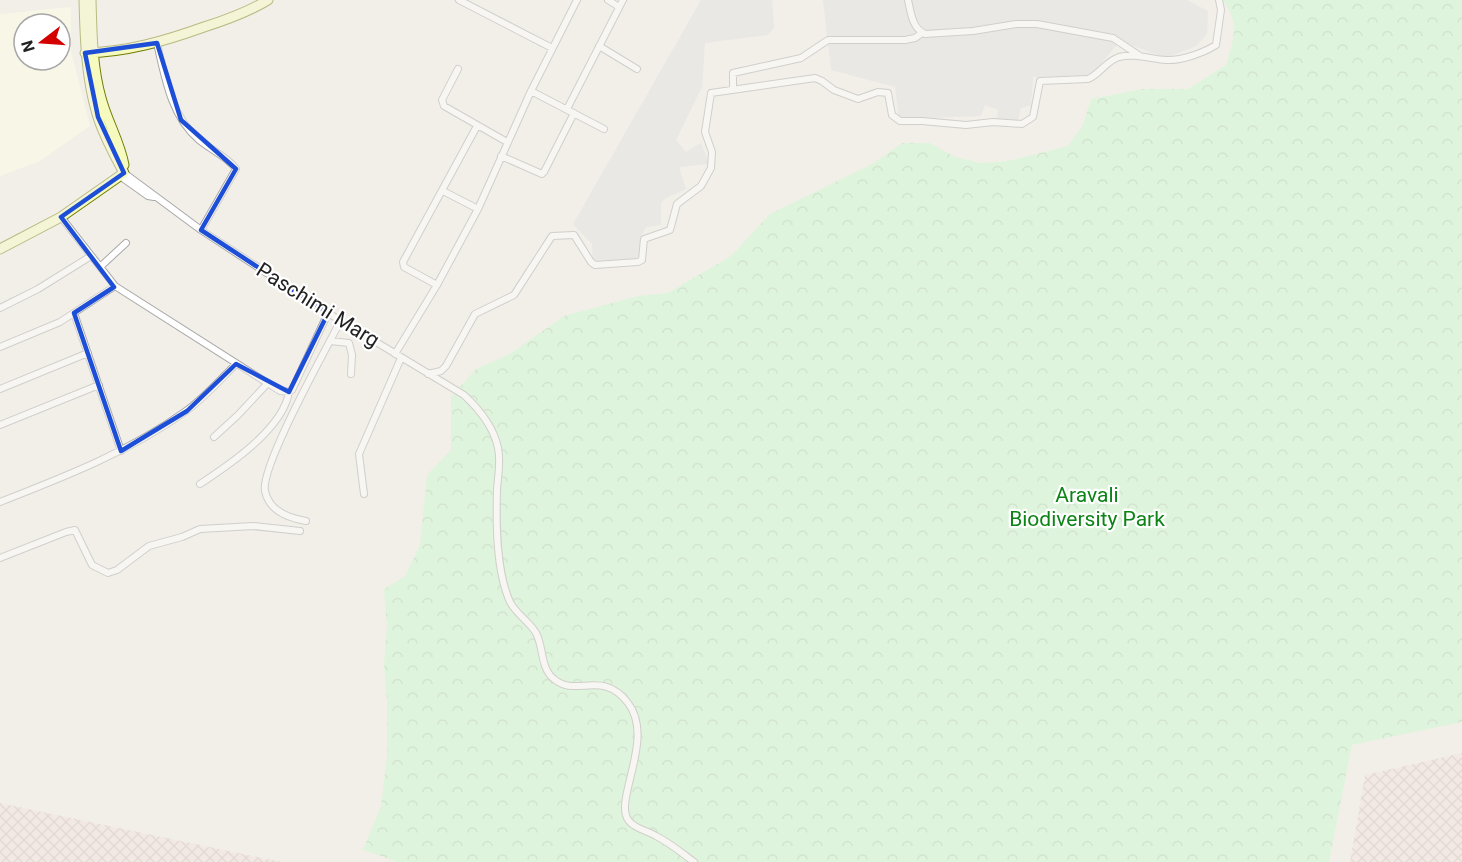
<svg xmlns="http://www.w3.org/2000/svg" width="1462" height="862" viewBox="0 0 1462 862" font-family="Roboto,sans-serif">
<defs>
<pattern id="military-cross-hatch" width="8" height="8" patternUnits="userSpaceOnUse" patternTransform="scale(1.5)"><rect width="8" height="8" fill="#f3e3dd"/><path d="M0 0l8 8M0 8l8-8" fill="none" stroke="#d0c2bd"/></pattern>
<pattern id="park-crowns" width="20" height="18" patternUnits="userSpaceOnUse" patternTransform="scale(1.5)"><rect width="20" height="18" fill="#c8facc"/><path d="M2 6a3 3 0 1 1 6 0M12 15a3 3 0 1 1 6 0" fill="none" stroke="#acd6af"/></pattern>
</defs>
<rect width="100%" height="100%" fill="#f2efe9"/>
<path fill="#e0dfdf" d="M701,0H772L774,28L768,35L705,43L702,87L676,140L686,152L701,143L709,164L679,167L686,189L666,198L661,203V225L646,227L641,236L639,259L593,261L592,244L573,224Z
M823,0H1187L1208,11L1207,34L1196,46L1166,58L1120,41L1091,76L1033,77L1031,105L1021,108L1018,121L997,120L998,110L985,105L981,116L899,119L895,87L831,70Z"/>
<path fill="#ffffe5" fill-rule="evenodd" d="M71,7V51L90,126L40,161L0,176V14ZM24,24H60V60H24Z"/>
<path fill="url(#military-cross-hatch)" d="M1462,753V862H1350L1365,775Z
M0,803L281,862H0Z"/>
<path fill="url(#park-crowns)" d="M1222,0H1462V722L1352,745L1329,862H398L363,850L381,806L387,756V702L384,665L387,626L384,589L405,576L420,545L427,475L451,450V397L476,369L510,354L564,316L638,296L668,293L731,256L770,214L874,163L902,143H930L955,157L981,163L1008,161L1068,146L1083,125L1091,99L1143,89H1188L1226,65C1233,41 1241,22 1222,0Z"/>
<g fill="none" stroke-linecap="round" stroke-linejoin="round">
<defs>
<path id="street" d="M459,0L552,48
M608,0L619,7
M908,0C911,13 912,28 925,34L973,31L1016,24H1037L1113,38L1140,56
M157,43C165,78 171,116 199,140C211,150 228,157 236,169L201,230
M599,46L637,69
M458,69L442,100L444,106L507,142
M733,90V73L801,58L828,40H905L915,38L922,33
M531,91L604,129
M567,109L623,0
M501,156L542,174L544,172L574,113
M124,173L201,230L328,313L464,395C479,409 494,428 498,448C501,461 498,476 497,489C496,523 496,571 510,602C516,614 529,621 536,633C544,648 540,668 554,679C576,698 602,669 628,703C656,739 612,802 629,821C635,829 648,831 656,836C670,843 682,853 694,862
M124,179L148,196L154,197
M443,191L478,209
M61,217L115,286L280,391L289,392L292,390L328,313
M100,267L126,243
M437,285L404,267L403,262L477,126
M0,308L38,289L91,256
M74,313L121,451
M330,341L349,343L352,355L351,374
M0,347L60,322L115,286
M395,354L437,285L478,209L531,91L577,0
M428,374L441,371L446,366L475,314L514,295L552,236L574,235L591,262L595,265L638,262L642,260L644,239L670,230L677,204L701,186L711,168L712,152L705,132L711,93L815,78L822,81L834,90L858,99L878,92L888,93L892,115L900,121H922L966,125L993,122L1022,124L1033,117L1040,81L1088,79C1100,74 1106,61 1119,57C1135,53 1150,59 1166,60C1181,61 1203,53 1216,45L1221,10L1219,0
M0,389L88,353
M0,425L99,385
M214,437L238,415L267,384
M200,484C229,465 283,429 289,392
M364,494L359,454L401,358
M0,502C64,477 129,452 186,411C204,398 220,380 236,364
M306,521C288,518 269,511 265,491C260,467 326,349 341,320
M0,558L66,532L75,530L92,565L108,573L117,570L149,546L182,537L200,529L253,526L300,531"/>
<path id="secondary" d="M84,0C85,38 86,77 97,114C103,135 114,154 124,173
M91,0C92,33 92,66 101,98C107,121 120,142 124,165
M85,53C127,52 165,41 204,27C226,20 248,12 268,0
M0,249L61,217L124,173"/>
</defs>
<use href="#street" stroke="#a9a9a9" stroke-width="8"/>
<use href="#secondary" stroke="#707d05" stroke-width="11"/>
<use href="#street" stroke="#fff" stroke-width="6"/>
<use href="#secondary" stroke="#f7fabf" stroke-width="9"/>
</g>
<path d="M0 0H1462V862H0ZM157,43L181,120L236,169L201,230L328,313L289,392L236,364L187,411L121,451L74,313L114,287L61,217L124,173L98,117L85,53Z" fill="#f2efe9" fill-opacity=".55" fill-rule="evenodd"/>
<path fill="none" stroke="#1d4ed8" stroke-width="4.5" stroke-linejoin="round" d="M157,43L181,120L236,169L201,230L328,313L289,392L236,364L187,411L121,451L74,313L114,287L61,217L124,173L98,117L85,53Z"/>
<g text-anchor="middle" stroke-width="4.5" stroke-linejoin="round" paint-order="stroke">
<g font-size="21" fill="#222" stroke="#fff">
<text transform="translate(318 305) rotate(32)" y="7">Paschimi Marg</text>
</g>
<g font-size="21" fill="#0c8416" stroke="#fff">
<text x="1087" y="502">Aravali<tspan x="1087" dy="24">Biodiversity Park</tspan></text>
</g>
</g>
<g transform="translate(42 42) rotate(253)"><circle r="28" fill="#ffffff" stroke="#a7a7a7" stroke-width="1.5"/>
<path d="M0-4.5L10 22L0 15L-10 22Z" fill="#d40000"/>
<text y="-9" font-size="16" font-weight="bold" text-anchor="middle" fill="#222222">N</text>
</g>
</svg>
